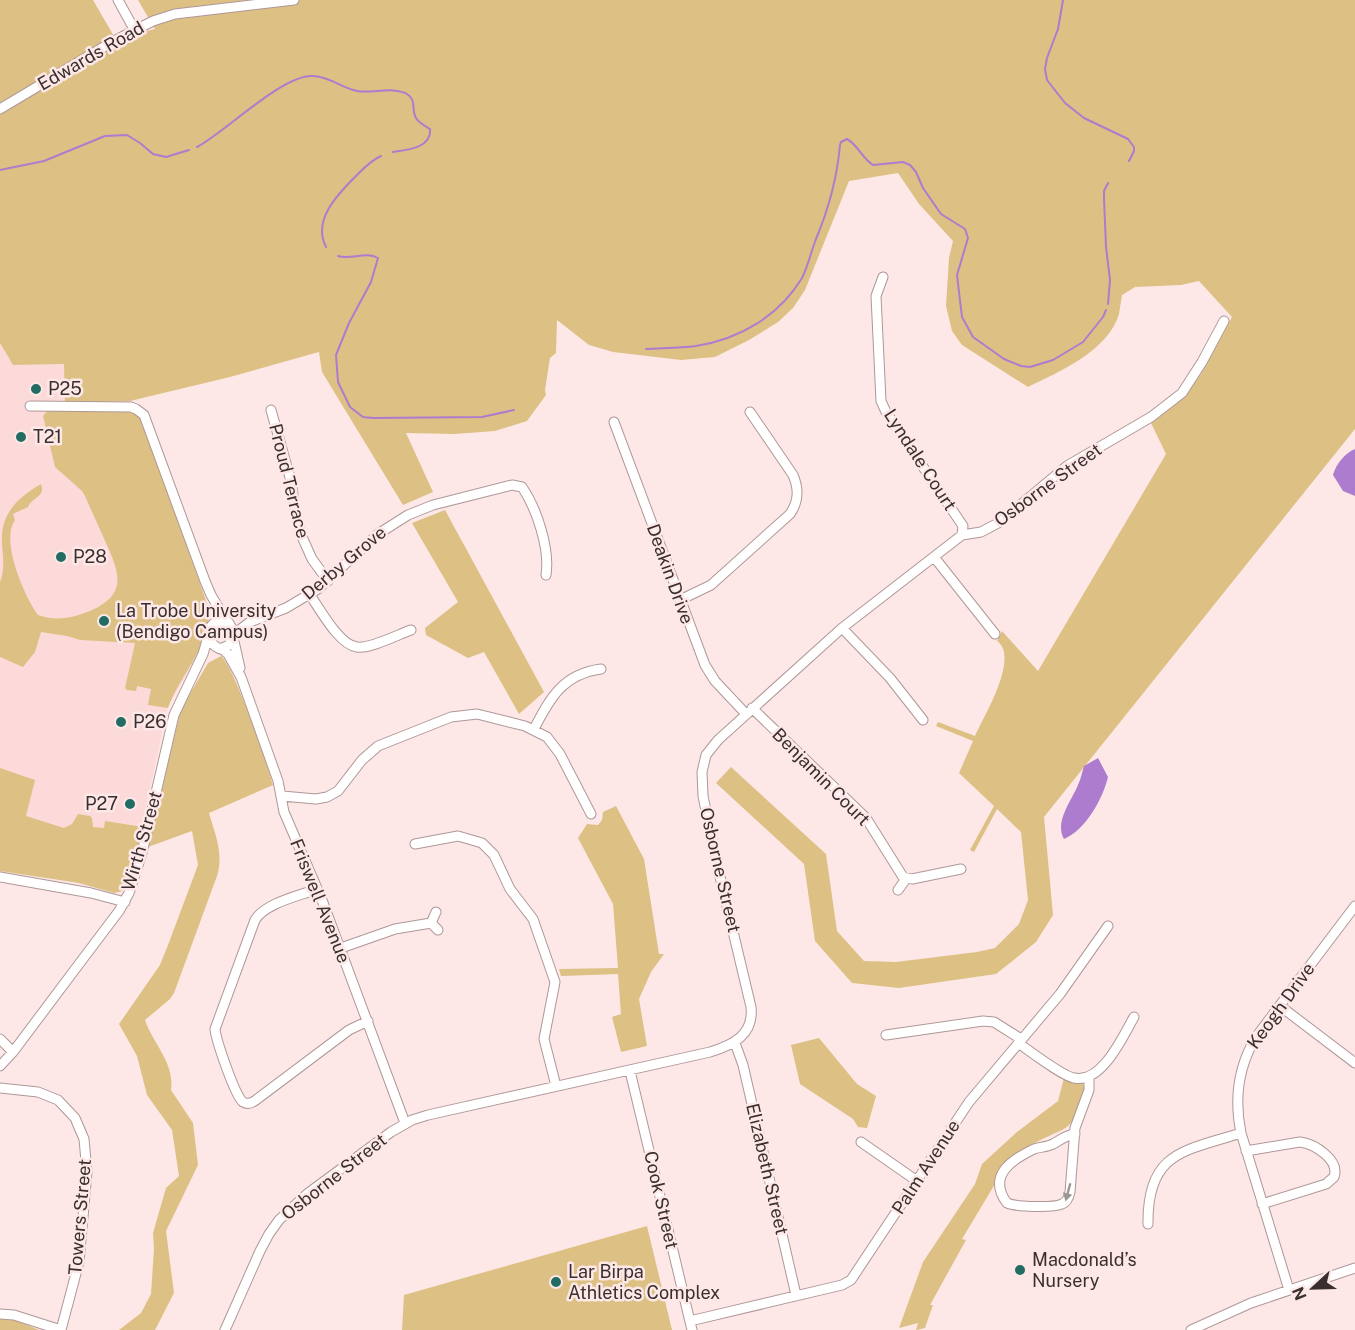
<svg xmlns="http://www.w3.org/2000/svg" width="1355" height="1330" viewBox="0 0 1355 1330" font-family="'Public Sans',sans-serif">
<rect width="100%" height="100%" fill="#fde8e7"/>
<path fill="#fddada" d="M0,343L13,365L64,364L130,401L133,400L209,609V617L199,653L168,706L138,844L129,878L122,891L118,893L68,881L0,861Z"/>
<path fill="#ddc083" d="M0,0H93L119,45L143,32L155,29L138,0H1355V429L1044,817L1053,915L1036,942L996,974L899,988L852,983L815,941L804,864L716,783L731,767L826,854L837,931L864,961L896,962L977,952L995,948L1019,924L1028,900L1021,832L997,809L974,852L970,850L994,806L959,773L973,741L936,726L938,722L975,736C984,716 1020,657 997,641L1002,631L1038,671L1166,454L1151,423L1184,396L1201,374L1232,317L1199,281L1181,285L1135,287L1122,295C1121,301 1120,308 1119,314C1108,351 1059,372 1028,387L962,345L952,331L946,306L949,258L953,241L919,204L898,173L849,181L805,290L793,308L778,322L749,340L715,357L681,360L613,352L589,345L557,320L556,353L550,358L545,390L546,395L527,421L495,431L455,434L406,433L433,492L403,505L322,372L319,352L230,377L130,401L65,403L64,364L13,365L0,343Z
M48,410L130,412L139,415L144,426L209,609C210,648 180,674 168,708L148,705L151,689L137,686L136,691L127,690L125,688L135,643L80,640L67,636L41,632L35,652L23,667L0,657V582C5,569 3,558 2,544C0,514 17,498 41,484C46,497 32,497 28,507L13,514L15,520C0,540 24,596 38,615C55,621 70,619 87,612C127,596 121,576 106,543C99,527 92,512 85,496L82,491L55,467L43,416Z
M445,510L544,692L519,714L484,652L468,658L426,635L425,628L458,602L412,523Z
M221,656C234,666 267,764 273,785L209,813C215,834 224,854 217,876L174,993L170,999L145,1020C153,1044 175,1063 171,1090L193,1123L198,1165L166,1231L174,1293L155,1330H119L141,1313L151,1294L154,1249L153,1233L166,1188L179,1176L172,1130L147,1095L137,1056L119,1024L160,965L168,945L198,865L192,831L148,847L181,709L208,663Z
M0,768L35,780L26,816L64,828L72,824L78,814L90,816L92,818L93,827L104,828L105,821L143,827L133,867L122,891L114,893L79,883L0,871Z
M616,806L644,859L659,954H664L651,972L639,999L647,1046L621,1052L612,1017L621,1014L618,974L561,976L559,969L618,968L613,904L578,838L587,824L598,825L602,820L603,812Z
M819,1038L857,1084L876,1096L867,1128L858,1127L853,1119L800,1084L791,1045Z
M1064,1078L1081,1082L1085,1087C1083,1096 1076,1119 1069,1125C1065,1129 1058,1132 1053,1134C1031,1145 998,1157 995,1184L962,1239L966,1240L930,1305H933L925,1328L916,1330L918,1323L899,1328L923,1262L975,1184L982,1164L1017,1132L1058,1101Z
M647,1226L672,1330H402L404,1295Z
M0,1318L13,1319L39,1330H0Z"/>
<path fill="#ad7cce" d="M1355,449V496L1343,491L1333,475C1336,464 1345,453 1355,449Z
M1098,758L1108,777C1103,798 1086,830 1064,839C1054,822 1072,800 1078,785C1081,779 1082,772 1084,766Z"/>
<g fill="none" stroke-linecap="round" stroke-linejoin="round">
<path stroke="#ad7cce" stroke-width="2" d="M1063,0L1058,29L1047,58L1045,69L1047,80L1065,103L1084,118L1128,139L1134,147V151L1129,161
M197,147C225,133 283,73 314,76C330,77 342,88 357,91C372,94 393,86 407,94C417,100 411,110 416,118C419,123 425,126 430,129C432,148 407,150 393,152
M0,170L44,161L105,136L127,135L140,143L153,154L166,157L189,150
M1108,183L1104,191V198L1106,247L1110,280L1108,304
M326,247C312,220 338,194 355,177C363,169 371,160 381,156
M338,256C351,260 366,251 378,258L371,282L349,323L336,355L338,382L350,407L363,417L373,418L482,417L514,410
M646,349C662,348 680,348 696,346C740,339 779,316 802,278C808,266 811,252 816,239C829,208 837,179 840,145L841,142L847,139C858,145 862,158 873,165L903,162L910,165L916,172L923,188L941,214L965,229L968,238L957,275L962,317L973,337L1004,359L1021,366L1030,367L1053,360L1083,342L1103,317L1106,310"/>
<defs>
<path id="minor" d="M118,0L134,29
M0,109L112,42L153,21L175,14L294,0
M883,277L876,296L881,401L886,412L963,526L962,535
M30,406L131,407L136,409L144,415L205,581L211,595L227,622
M271,410L291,481L297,521L303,539L312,559L328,581
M614,422L705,665L715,681L746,714
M934,557L995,634
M310,595C320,609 339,645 357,647C370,649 397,635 411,630
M680,600L711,585L790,514C799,501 799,489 793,475L750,412
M217,621L229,623L234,633L229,645L220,649C207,643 204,629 217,621Z
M842,628L890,678L923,720
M234,634L250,622L286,608L318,589L378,534L408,515L433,505L512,485L522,487C537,509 550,549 546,575
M233,637L240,668
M221,648L228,654L241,677L278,781L284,812L322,900L405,1123
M752,708L866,818L903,877L912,879L961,869
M534,729C550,698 563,674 601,669
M282,796L316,799L327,797L338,791L362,760L378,746L451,717L477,714L525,726L547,737L560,754L591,814
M415,844L458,836L482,843L494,855L510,889L533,919L555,982L544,1039L556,1086
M0,877L91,893L125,902
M317,889C299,896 265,903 255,920L215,1029C216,1040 235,1096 243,1102C248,1105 252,1103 256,1100L349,1030L368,1021
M898,890L906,879
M436,912L431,923L438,930
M341,948L395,929L431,923
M1280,1006L1355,1063
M886,1035L983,1021L994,1022L1021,1039
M0,1039L13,1052
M735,1043L743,1065L796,1295
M1018,1043C1030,1051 1062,1076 1074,1078C1102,1084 1123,1036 1134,1017
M0,1066L13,1052L73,972L119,911L129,893L142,853L174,715L203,654L208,637
M630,1071L692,1330
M0,1088L38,1092L58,1100L75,1118L84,1139L87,1172L79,1262L61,1330
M1075,1134C1066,1135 1060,1140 1053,1144C1047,1147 1040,1147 1034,1149C1011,1160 987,1176 1007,1203C1016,1207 1053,1208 1062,1204C1067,1202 1069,1197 1070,1192L1075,1128L1089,1090V1076
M861,1142L917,1181
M1246,1151L1300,1142C1315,1144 1340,1160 1334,1177L1326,1184L1262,1204
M1148,1224C1147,1152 1184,1151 1241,1133
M1289,1290L1241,1133C1234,1099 1238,1067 1256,1037L1355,906
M0,1314L14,1315L61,1330
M690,1321L842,1285L851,1280L969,1102L1060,994L1108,926
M225,1330L260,1251L269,1234L279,1220L307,1194L391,1132L412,1120L428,1115L710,1052C733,1045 754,1035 751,1007L716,860L703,796L702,772L706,755L718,740L842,628L962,535L981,532L1000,522L1067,466L1151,417L1182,393L1202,362L1224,321
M1191,1330L1251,1303L1355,1268"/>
</defs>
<use href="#minor" stroke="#af9797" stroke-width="11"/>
<use href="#minor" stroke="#fff" stroke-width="9"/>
</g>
<defs><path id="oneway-solid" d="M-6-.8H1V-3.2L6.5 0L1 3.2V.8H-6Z" transform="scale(1.5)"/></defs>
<use fill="#9c9797" href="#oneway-solid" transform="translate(1068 1192) rotate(105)"/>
<g fill="#226c64" stroke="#fde8e7" stroke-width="2">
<circle cx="36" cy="389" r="6"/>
<circle cx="21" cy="437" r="6"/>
<circle cx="61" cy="557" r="6"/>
<circle cx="104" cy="621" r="6"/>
<circle cx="121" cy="722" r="6"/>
<circle cx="130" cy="804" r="6"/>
<circle cx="1020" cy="1270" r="6"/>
<circle cx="556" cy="1282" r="6"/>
</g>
<g text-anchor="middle" stroke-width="5" stroke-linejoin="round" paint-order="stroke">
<g font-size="18" fill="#392f2f" stroke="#fde8e7">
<text transform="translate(91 56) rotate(-30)" y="6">Edwards Road</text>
<text transform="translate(920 460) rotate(57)" y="6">Lyndale Court</text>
<text transform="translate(289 481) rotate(76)" y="6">Proud Terrace</text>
<text transform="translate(1048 485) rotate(-36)" y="6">Osborne Street</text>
<text transform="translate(344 563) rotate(-40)" y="6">Derby Grove</text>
<text transform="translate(670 574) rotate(70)" y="6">Deakin Drive</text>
<text transform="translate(821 777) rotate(45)" y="6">Benjamin Court</text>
<text transform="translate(142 841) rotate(-74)" y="6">Wirth Street</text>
<text transform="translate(720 870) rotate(77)" y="6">Osborne Street</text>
<text transform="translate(320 901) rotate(68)" y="6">Friswell Avenue</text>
<text transform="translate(1281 1006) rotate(-54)" y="6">Keogh Drive</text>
<text transform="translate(926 1167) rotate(-57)" y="6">Palm Avenue</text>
<text transform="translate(767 1169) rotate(77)" y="6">Elizabeth Street</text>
<text transform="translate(334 1177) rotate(-38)" y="6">Osborne Street</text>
<text transform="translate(661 1200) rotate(77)" y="6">Cook Street</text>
<text transform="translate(80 1217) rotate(-85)" y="6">Towers Street</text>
</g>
<g font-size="18" fill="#392f2f" stroke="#fde8e7" text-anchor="start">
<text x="48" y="395">P25</text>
<text x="33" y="443">T21</text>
<text x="73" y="563">P28</text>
<text x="116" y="617">La Trobe University<tspan x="116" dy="21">(Bendigo Campus)</tspan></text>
<text x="133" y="728">P26</text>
<text x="118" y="810" text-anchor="end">P27</text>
<text x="1032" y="1266">Macdonald’s<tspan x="1032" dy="21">Nursery</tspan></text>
<text x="568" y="1278">Lar Birpa<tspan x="568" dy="21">Athletics Complex</tspan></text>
</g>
</g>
<g transform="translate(1313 1288) rotate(248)" stroke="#fde8e7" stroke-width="4.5" paint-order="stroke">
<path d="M0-4.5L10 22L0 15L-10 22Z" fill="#392f2f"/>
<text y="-9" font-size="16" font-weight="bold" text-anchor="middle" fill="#392f2f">N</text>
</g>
</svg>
